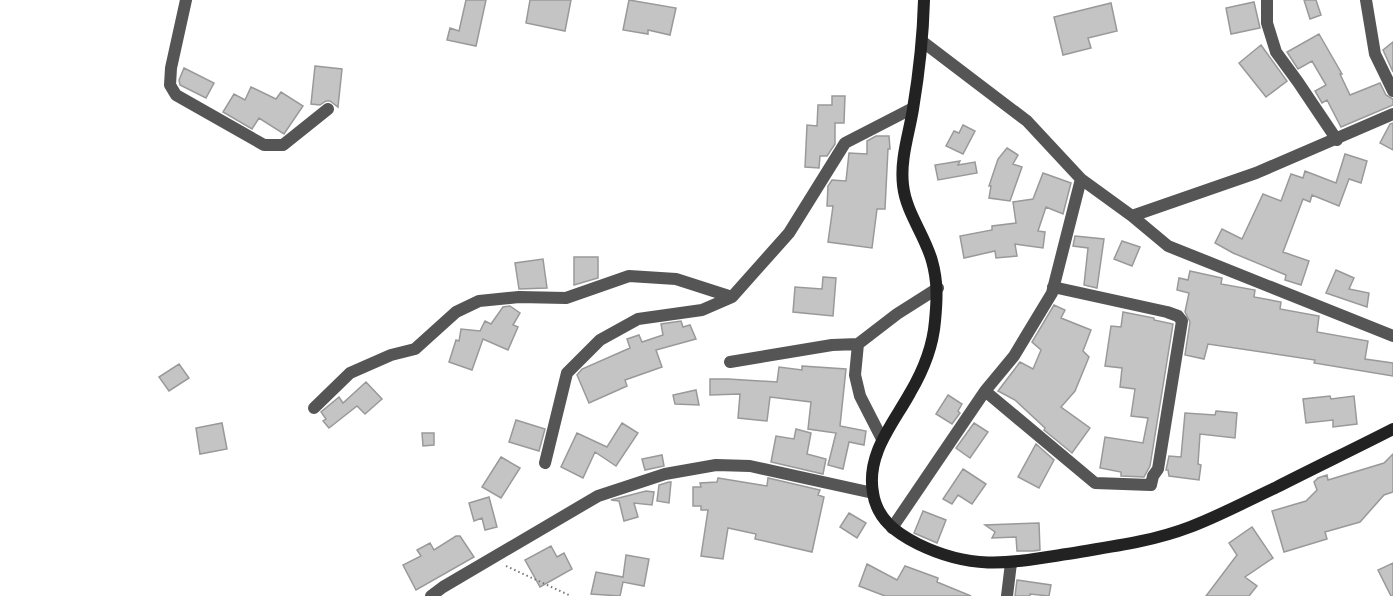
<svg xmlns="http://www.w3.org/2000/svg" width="1393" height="596" viewBox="0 0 1393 596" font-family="Mulish,sans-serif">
<rect width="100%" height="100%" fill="#fff"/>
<path fill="#c4c4c4" stroke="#999" stroke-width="1.5" d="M466,0H486L476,46L447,40L450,28L459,31Z
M530,0H571L565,31L526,23Z
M629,0L676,8L670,35L648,30V34L623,30Z
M1304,0H1316L1321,15L1310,19Z
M1254,2L1260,28L1231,34L1226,8Z
M1111,3L1117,31L1088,38L1091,48L1063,55L1054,17Z
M1319,34L1342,74H1340L1350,95L1380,83L1386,95L1393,99V105L1341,127L1327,100L1322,103L1315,91L1326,85L1312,61L1298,69L1287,52Z
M1393,42V72L1383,50Z
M1261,45L1287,81L1266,97L1239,63Z
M315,66L342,69L338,107L330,101H326L320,105L311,104Z
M184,68L214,83L206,98L180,85L179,80Z
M251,87L276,99L281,92L303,106L284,134L259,118L252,129L223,112L234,94L245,100Z
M832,96H845L844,123H835V144L827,156H820L819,168L805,167L807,125L817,126L818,105H832Z
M1393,123V150L1380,143L1390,124Z
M963,125L975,131L963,154L946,146L954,131L959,133Z
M876,136H889L890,149H888L885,209H877L872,248L828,242L833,206H827L828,186L832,180L846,181L849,153L867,154V141Z
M1007,148L1018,155L1013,164L1022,167L1010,201L989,198L991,186H989L998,159Z
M1345,154L1367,161L1361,183L1349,179L1339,206L1312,195L1310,202L1303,199L1283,252L1309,261L1301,285L1285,280L1286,275L1233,253L1215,243L1222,229L1242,239L1263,194L1281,201L1291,174L1303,178L1305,171L1336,183Z
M960,161L958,165L975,162L977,173L938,180L935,165Z
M1043,173L1071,183L1063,214L1046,207L1038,231L1045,232L1043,248L1015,244L1017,256L996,258L995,251L964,258L960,236L992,230V226L1016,223L1013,202L1033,199Z
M1075,236L1104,239L1097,288L1084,285L1088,248L1073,246Z
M1122,241L1140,247L1132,266L1114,259Z
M574,257H598V278L574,285Z
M543,259L547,288L519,289L515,263Z
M1336,270L1354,278L1349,289L1369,293L1367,307L1326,293Z
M1190,271L1222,278L1221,284L1255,290L1254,297L1281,302L1280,309L1319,316L1317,332L1368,341L1365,359L1393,363V376L1314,363L1315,360L1208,344L1204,359L1185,355L1190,322L1185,312L1189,293L1177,290L1179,278L1188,280Z
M823,277L836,278L833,316L793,312L795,287L822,289Z
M1054,305L1065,310L1061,318L1091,330L1083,351L1089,357L1075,391L1061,407L1090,428L1072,453L1044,430L1045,428L1015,400L998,391L1020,362L1033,369L1041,350L1032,342Z
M510,306L520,313L513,325L518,327L508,350L483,339L472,370L449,362L456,340L459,341L461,329L480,331L485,321L491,324L503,307Z
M1123,312L1154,318V320L1173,324L1150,466L1144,477L1121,476V472L1100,468L1105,437L1143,443L1148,418L1131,416L1135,389L1120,387L1122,368L1105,366L1111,326L1121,327Z
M681,321L683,327L690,325L696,339L656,350L662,367L625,380L627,386L589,403L577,375L582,369L630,348L627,339L639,335L642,342L663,335L661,324Z
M179,364L189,378L169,391L159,377Z
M802,366L846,369L840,426L866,431L864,445L849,442L843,469L828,465L836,433L808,429L811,402L770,397L767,421L738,418L740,394L710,395V379H728L777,382L779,367L802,370Z
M366,382L382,399L365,414L357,406L329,428L323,421L326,419L321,412L339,397L343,403Z
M696,390L699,405L675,404L673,395Z
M948,395L962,404L958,411L960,413L952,424L936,414Z
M1330,396L1331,399L1354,396L1357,424L1333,427V420L1306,423L1303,399Z
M1216,411L1237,413L1235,438L1200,434L1198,464L1201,465L1199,480L1169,476L1168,470H1166L1169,456L1181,457L1185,413L1215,415Z
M516,420L545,429L539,451L509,442Z
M222,423L227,449L200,454L196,428Z
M622,423L638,433L616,466L595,452L583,478L561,467L577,433L607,447Z
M974,423L988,432L970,458L956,448Z
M796,429L811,433L807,454L826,459L823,474L771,462L776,436L794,439Z
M422,433H434V445L423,446Z
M1036,444L1054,460L1039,488L1018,477Z
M1393,454V492L1384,495L1360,522L1325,532L1327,539L1284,552L1272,511L1306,501L1317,490L1314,482L1318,478L1327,475L1328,480L1384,463Z
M662,455L664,466L645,470L642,459Z
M501,457L520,468L501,498L482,487Z
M963,469L986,484L972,504L958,495L952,504L943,499Z
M718,478L767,486L768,478L820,490L818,495L824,497L812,552L755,539L756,534L728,528L723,559L701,556L708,510H701V506H693V487H701L700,483L717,482Z
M669,482H671L669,503L657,501L659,485Z
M646,491L654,492L652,505L634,503L638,517L624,521L619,501L611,500Z
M489,497L497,527L485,530L482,518L474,521L469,503Z
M923,511L946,520L937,543L914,533Z
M849,513L866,523L857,538L840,527Z
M1039,523L1040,550L1033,551H1017L1016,537L992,538L995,532L985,525Z
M1252,527L1273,558L1245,577L1257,586L1249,596H1206L1237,555L1229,543Z
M456,536H460L474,557L416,590L403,565L421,556L417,550L430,543L434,550Z
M551,546L557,557L564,553L572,569L540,587L525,560Z
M626,555L649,559L644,586L623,582L620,596L591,594L596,572L623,577Z
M1393,563V596H1391L1378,570Z
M867,564L897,580L905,566L938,578L937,582L971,596H885L859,586Z
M1017,580L1051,585L1049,596L1030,594V596H1015Z"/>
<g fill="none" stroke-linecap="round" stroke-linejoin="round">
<path stroke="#777" stroke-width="2" stroke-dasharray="1.5 3" stroke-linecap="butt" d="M506,566L571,596"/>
<path stroke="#555" stroke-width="12" d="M186,0L171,68L170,85L176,95L264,145H283L328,109
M1267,0V23L1276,52L1298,82L1337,140
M1366,0L1375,54L1393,91
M923,42L1027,121L1081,179L1132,216L1256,173L1393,114
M1132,216L1168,246L1393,336
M858,344L855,375L860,396L882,439
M730,362L832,345L858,344L897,314L938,288
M985,391L1095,483L1151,485L1153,476L1158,469L1182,321L1178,316L1167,312L1053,287
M314,408L350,373L391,355L415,349L456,312L479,301L519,297L566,298L629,276L676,279L732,297
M545,463L567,373L600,340L638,319L702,310L732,297L789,233L845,143L913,108
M892,528L985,391L1014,356L1052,293L1081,179
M1007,596L1011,563"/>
<path stroke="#555" stroke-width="12" d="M431,596L443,587L598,496L665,474L716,465L750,466L873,493"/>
<path stroke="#222" stroke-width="12" d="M924,0C923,37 919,73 913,109C909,134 900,159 903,185C906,213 925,235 932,261C938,282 937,300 935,321C933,346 923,371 910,393C893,424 866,454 873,493C877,519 896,533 918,544C973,571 1010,563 1067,554C1109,547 1151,542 1190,527C1219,516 1247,501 1275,488C1314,468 1354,449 1393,429"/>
</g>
</svg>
